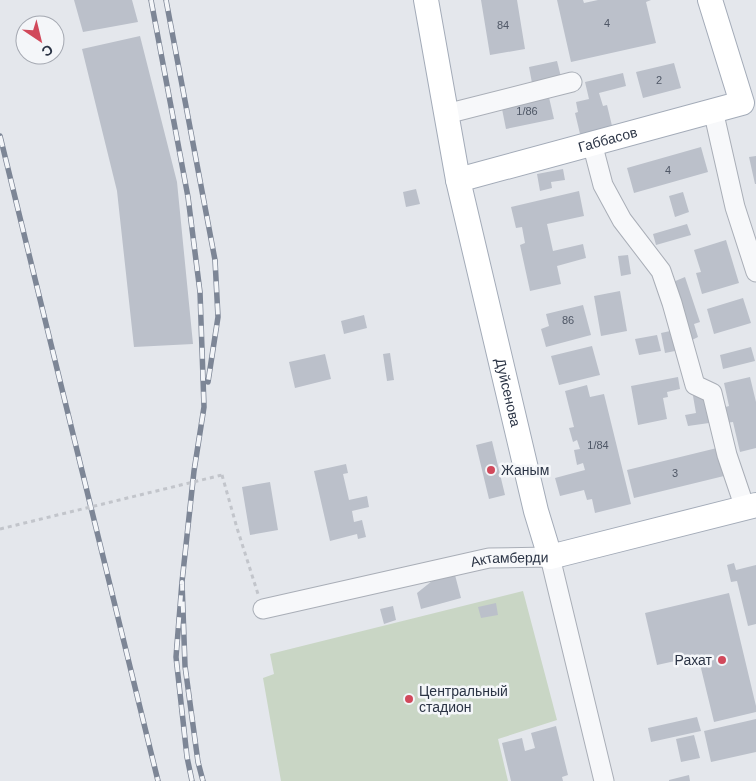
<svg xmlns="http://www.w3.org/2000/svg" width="756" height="781" viewBox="0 0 756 781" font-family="Helvetica,sans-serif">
<rect width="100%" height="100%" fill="#e4e7ec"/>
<path fill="#c9d6c5" d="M523,591L557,720L498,739L508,781H281L263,678L274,674L270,654Z"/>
<path fill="#bbc0ca" d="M74,0H132L138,22L83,32Z
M481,0H517L525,49L490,55Z
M557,0H583L584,3L598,0H651L646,2L656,43L571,62Z
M140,36L177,182L193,344L134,347L117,191L82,49Z
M557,61L561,77L532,83L529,67Z
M674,63L681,88L643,98L636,72Z
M623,73L626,86L599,93L603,106L607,105L613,130L581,138L575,113L578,112L576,102L589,99L585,82Z
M548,93L554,119L506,129L501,104Z
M701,147L708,172L634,193L627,168Z
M756,156V184H755L749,157Z
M563,169L565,180L551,182L552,188L540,191L537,174Z
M416,189L420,204L406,207L403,192Z
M579,191L584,216L547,224L553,251L583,244L586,258L557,266L561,284L530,291L520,245L525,243L522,227L516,228L511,207Z
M683,192L689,212L675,217L669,196Z
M687,224L691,235L656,245L653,234Z
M726,240L739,283L702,294L696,273L701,272L694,250Z
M628,255L631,274L621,276L618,256Z
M685,277L700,322L694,324L698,337L692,340L673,282Z
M620,291L627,331L601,336L594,296Z
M743,298L751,323L714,334L707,309Z
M583,305L591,335L546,347L541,329L549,326L546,314Z
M364,315L367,328L344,334L341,321Z
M675,330L680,350L665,353L661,333Z
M657,335L661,351L639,355L635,339Z
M592,346L600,375L559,385L551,356Z
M751,347L755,361L723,369L720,355Z
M390,353L394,380L387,381L383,354Z
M325,354L331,379L295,388L289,362Z
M678,377L680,389L667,392L668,397L663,398L667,419L638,425L631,386Z
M750,377L756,402V448L740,452L733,422L726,423L722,408L729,406L724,383Z
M587,385L590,397L604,394L631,504L595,513L592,499L587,500L584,490L560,496L555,478L585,470L583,463L577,465L574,450L580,449L577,440L573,442L569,428L574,427L565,391Z
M704,394L709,423L688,426L685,415L696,413L693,396Z
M492,441L505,495L489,499L476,445Z
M717,448L724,476L634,498L627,470Z
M346,464L348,473L343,474L349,500L367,496L369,507L352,511L354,522L362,520L366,537L358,539L357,534L330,541L314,471Z
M270,482L278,530L250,535L242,487Z
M734,563L736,570L756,565V624L748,626L737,581L731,582L727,565Z
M455,575L461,598L421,609L417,593L432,581Z
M729,593L756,706V712L714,722L698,656L657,665L645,613Z
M496,603L498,615L481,618L478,607Z
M393,606L396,620L384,624L380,609Z
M697,717L701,731L651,742L648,728Z
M756,719V752L711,762L704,731Z
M556,726L568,775L562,777L563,781H511L502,743L522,738L525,751L535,748L531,733Z
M694,735L700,758L681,762L676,739Z
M689,775L690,781H669V780Z"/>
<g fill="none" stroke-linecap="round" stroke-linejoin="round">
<defs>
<g id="minor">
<path d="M713,110L735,207L756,272"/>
<path d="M446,114L572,82"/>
<path d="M592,143L603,185L622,220L661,271L672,303L695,385L712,393L727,455L745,508"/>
<path id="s1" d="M263,609L489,558L550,557L604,781"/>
</g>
<g id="major">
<path id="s2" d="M426,0L458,180L536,511L550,557L756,505"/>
<path id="s3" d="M458,180L742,103L710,0"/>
</g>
</defs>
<use href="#minor" stroke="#a9aeb7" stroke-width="21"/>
<use href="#major" stroke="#a3abb8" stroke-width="26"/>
<path stroke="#c2c5cb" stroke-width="3" stroke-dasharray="4 4" stroke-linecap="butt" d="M222,475L237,528L258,594"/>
<use href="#minor" stroke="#f7f8fa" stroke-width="19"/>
<use href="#major" stroke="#fff" stroke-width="24"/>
<defs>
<path id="rail" d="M151,0L188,197L200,292L204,407L194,471L182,582
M166,0L215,260L218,317L208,382
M0,136L158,781
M192,781L187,757L176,657L182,582L185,666L198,762L203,781"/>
</defs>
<use href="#rail" stroke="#7d8696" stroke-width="5.5"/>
<use href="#rail" stroke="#f4f6f9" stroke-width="4" stroke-dasharray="11" stroke-linecap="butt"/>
<path stroke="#c2c5cb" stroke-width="3" stroke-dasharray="4 4" stroke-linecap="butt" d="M0,529L222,475"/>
</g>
<g fill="#d1495b" stroke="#f4f6f9" stroke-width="2">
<circle cx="491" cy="470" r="5"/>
<circle cx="722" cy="660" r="5"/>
<circle cx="409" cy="699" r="5"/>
</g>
<g text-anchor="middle" stroke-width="5" stroke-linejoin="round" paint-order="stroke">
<g font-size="11" fill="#4f5766">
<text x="607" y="27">4</text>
<text x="503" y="29">84</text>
<text x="659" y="84">2</text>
<text x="527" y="115">1/86</text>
<text x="668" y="174">4</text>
<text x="568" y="324">86</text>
<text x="598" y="449">1/84</text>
<text x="675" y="477">3</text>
</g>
<g font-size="14" fill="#2b3445" stroke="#f4f6f9">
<text dy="5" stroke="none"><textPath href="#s3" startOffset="155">Габбасов</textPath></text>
<text dy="5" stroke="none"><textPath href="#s2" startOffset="401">Дуйсенова</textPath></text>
<text dy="5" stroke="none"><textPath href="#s1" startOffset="252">Актамберди</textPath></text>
</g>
<g font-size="14" fill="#2b3445" stroke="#f4f6f9" text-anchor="start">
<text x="501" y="475">Жаным</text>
<text x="712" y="665" text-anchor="end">Рахат</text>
<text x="419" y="696">Центральный<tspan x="419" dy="16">стадион</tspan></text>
</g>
</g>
<g transform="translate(40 40) rotate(145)"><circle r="24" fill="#f4f6f9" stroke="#a4a8b1"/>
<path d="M0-4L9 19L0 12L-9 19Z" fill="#d1495b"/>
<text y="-8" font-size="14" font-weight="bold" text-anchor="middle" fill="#2b3445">С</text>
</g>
</svg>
